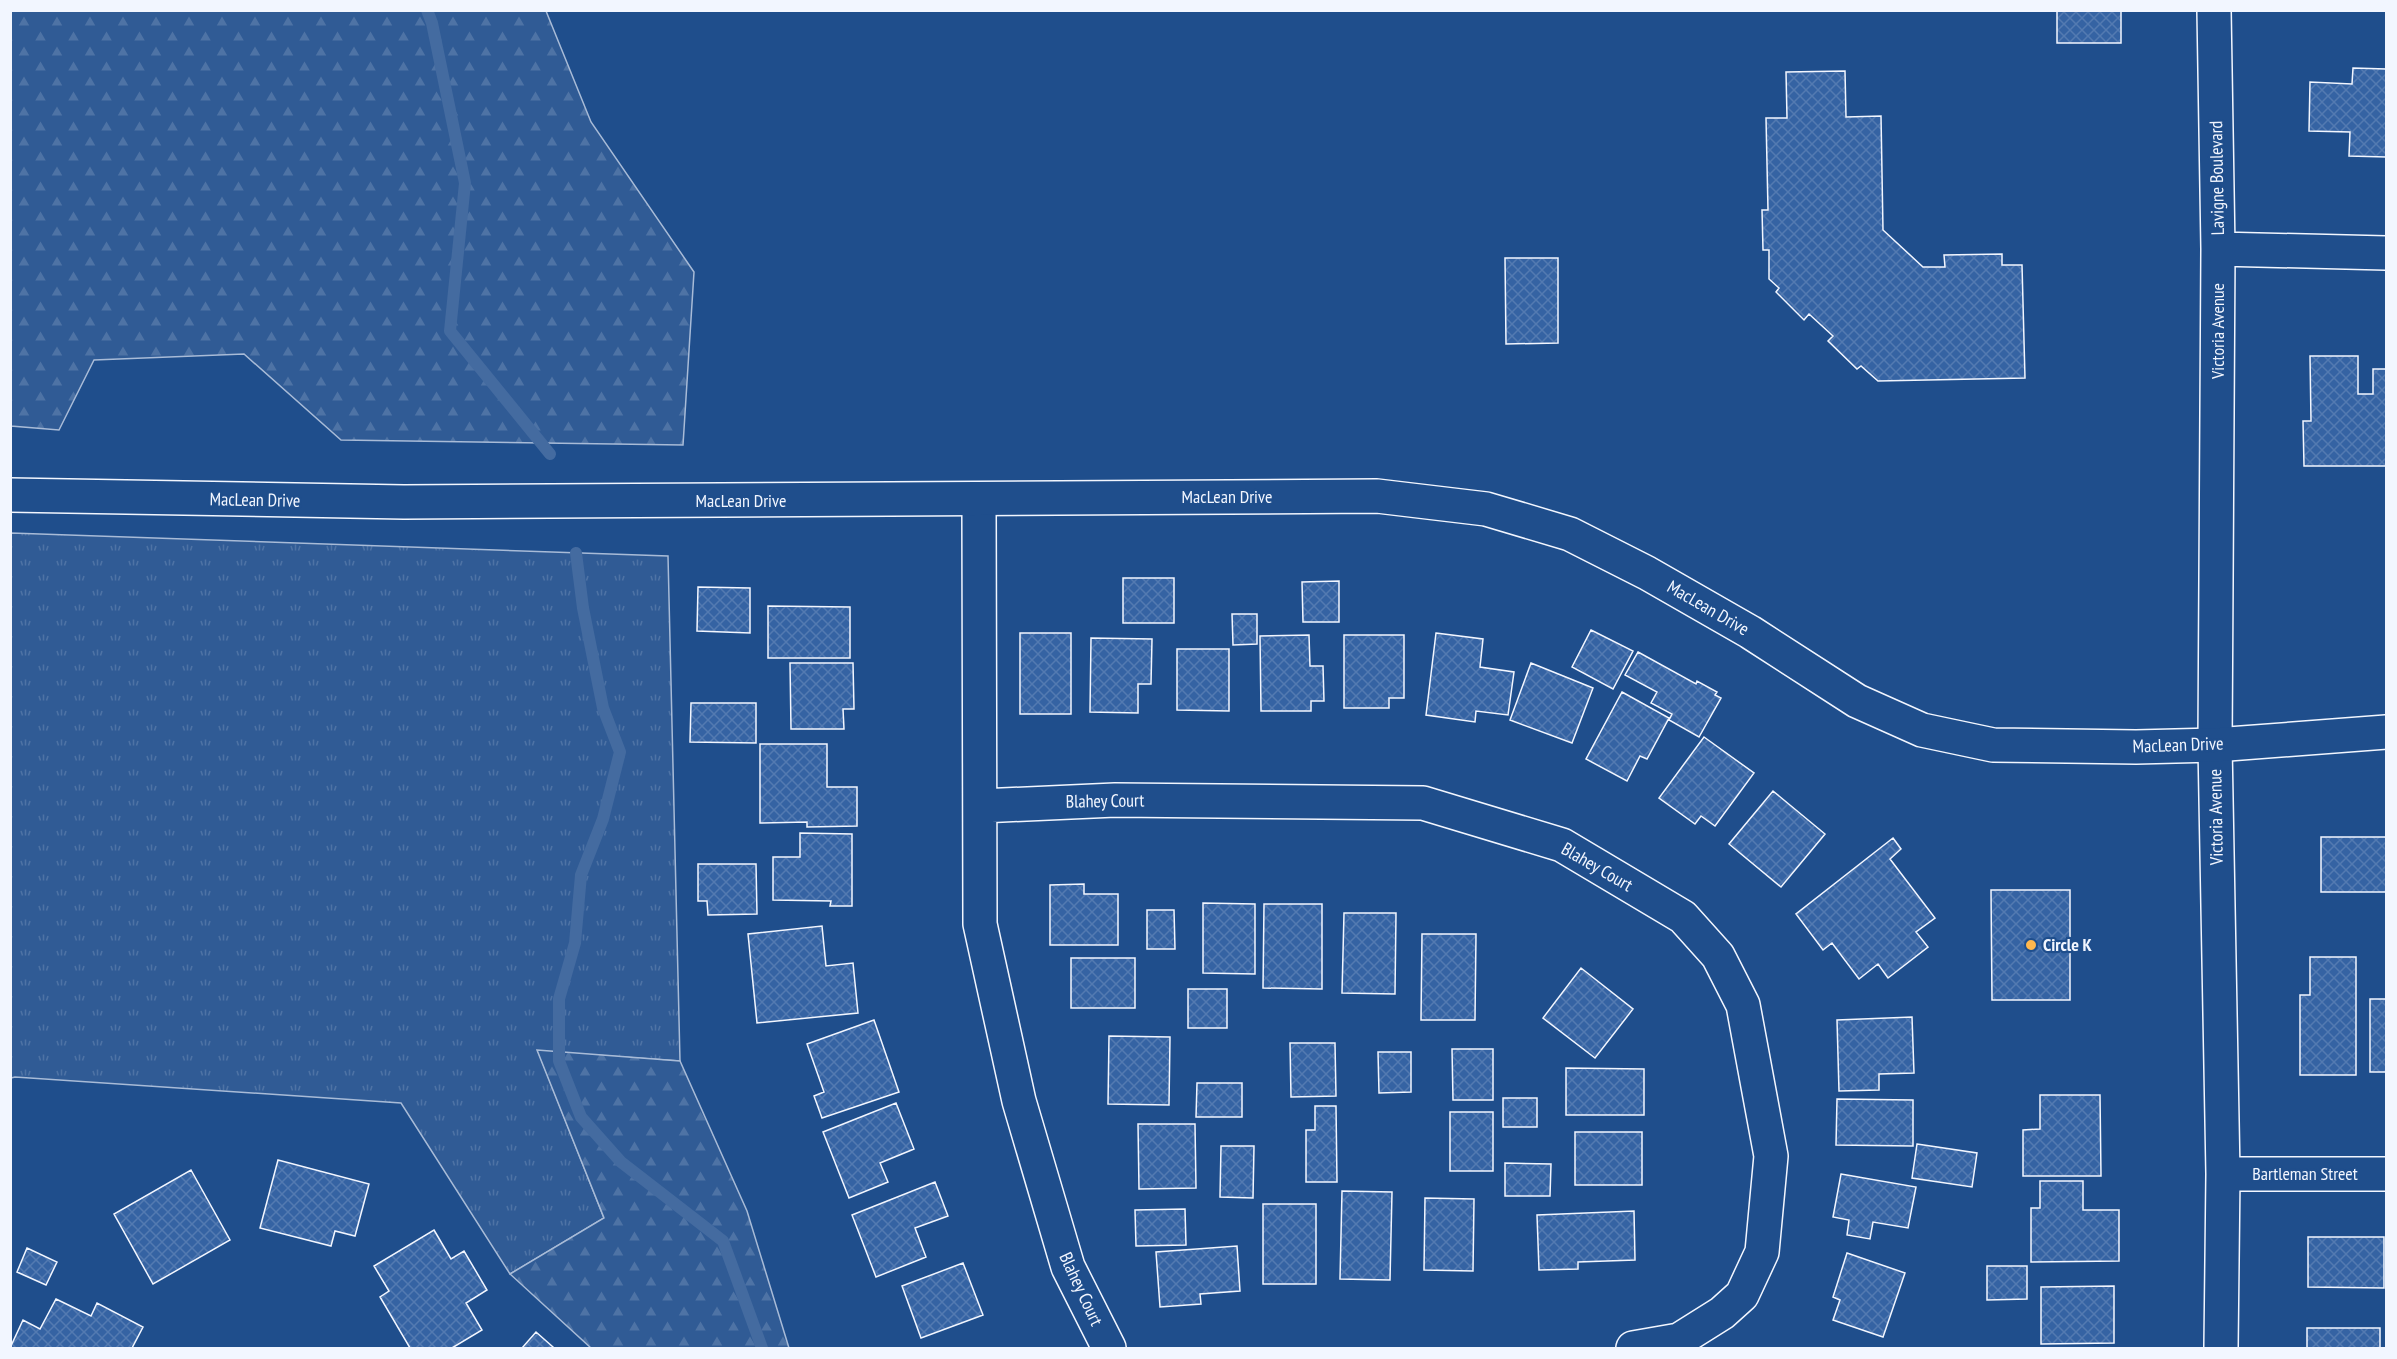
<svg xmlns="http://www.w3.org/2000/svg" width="2397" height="1359" viewBox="0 0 2397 1359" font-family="'PT Sans Narrow',sans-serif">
<defs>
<pattern id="grass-tufts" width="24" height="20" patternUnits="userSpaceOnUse" patternTransform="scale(1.5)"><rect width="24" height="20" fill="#305b95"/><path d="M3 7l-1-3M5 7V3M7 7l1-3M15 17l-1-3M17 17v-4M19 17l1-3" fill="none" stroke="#4e73a5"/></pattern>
<pattern id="forest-firs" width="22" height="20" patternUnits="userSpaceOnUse" patternTransform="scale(1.5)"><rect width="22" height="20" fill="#305b95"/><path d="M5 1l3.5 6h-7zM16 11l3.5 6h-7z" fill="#4e73a5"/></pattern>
<pattern id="building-cross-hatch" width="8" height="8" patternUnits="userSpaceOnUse" patternTransform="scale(1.5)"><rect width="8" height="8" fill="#3563a3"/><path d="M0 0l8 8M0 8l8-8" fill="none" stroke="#537ab1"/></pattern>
</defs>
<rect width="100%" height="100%" fill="#1f4e8c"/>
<path fill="url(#grass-tufts)" stroke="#a8bbd7" stroke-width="1.5" d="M11,533L668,556L680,1061L538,1051L604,1218L510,1274L401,1103L15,1077L11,1078Z"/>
<path fill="url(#forest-firs)" stroke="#a8bbd7" stroke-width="1.5" d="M10,11H546L591,122L694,272L683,445L341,440L244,354L94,360L59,430L11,426Z
M537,1050L680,1061L747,1211L789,1348H591L510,1274L604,1218Z"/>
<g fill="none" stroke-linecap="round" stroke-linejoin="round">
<path stroke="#446ba0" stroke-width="12" d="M427,10L432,23L465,183L450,331L550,454
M576,553L583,608L603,708L620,752L603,819L581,875L575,943L559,999V1061L581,1117L621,1162L723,1241L762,1348"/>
</g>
<path fill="url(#building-cross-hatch)" stroke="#f2f6ff" stroke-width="1.5" d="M2057,10H2121V43H2057Z
M2353,68L2386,69V157L2349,156L2350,132L2309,131L2310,82L2352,84Z
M1845,71L1846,117L1881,116L1883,230L1923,267H1945L1944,255L2002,254V265H2022L2025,378L1878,381L1861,366L1857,369L1828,341L1833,336L1809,314L1804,320L1776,292L1779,288L1769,279V250H1763L1762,210H1768L1766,118H1787L1786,72Z
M1505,258H1558V343L1506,344Z
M2310,356H2358V394H2373V369H2386V466H2304L2303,421H2311Z
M1123,578H1174V623H1123Z
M1339,581V622H1303L1302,582Z
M698,587L750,588V633L697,631Z
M768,606L850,607V658H768Z
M1232,614H1257V644L1233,645Z
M1591,630L1633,651L1613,689L1572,667Z
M1020,633H1071V714H1020Z
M1436,633L1483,639L1480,667L1514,672L1508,715L1476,711L1475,722L1426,715Z
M1309,635L1310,666H1323L1324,701H1311V711H1261L1260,636Z
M1344,635H1404V698H1389V708H1344Z
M1091,638L1152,639L1151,684H1138V713L1090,712Z
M1177,649H1229V711L1177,710Z
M1638,652L1696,684L1697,681L1717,692L1715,695L1721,698L1699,737L1669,720L1672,714L1651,703L1657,692L1625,675Z
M790,663H853L854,709H843L844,729H791Z
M1531,663L1593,688L1572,743L1510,720Z
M1622,692L1669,718L1647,759L1640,756L1627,781L1586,759Z
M691,703H756V743L690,742Z
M1704,737L1754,773L1715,826L1701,816L1695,824L1659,798Z
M760,744H827V787H857V826L807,827V822L760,823Z
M1773,791L1825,834L1781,887L1729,844Z
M800,833L852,834V906H830L831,901L773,900V857H800Z
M2321,837H2386V892H2321Z
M1893,838L1901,849L1890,859L1935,918L1916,932L1928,947L1888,978L1878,964L1859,979L1832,943L1823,950L1796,914Z
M698,864H756L757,914L708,915L707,901H698Z
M1084,884V894H1118V945H1050V885Z
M1991,890H2070V1000H1992Z
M1203,903L1255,904V974L1203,973Z
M1264,904H1322V989L1263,988Z
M1147,910H1174L1175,949H1147Z
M1344,913H1396L1395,994L1342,993Z
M822,926L826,966L853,963L858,1013L757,1023L748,934Z
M1422,934H1476L1475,1020H1421Z
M2310,957H2356V1075H2300V995H2310Z
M1071,958H1135V1008H1071Z
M1581,968L1633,1009L1595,1058L1543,1018Z
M1188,989H1227V1028H1188Z
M2370,999H2386V1072H2370Z
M1912,1017L1914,1073L1879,1074V1090L1839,1091L1837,1020Z
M874,1020L899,1092L822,1118L814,1096L824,1092L807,1044Z
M1109,1036L1170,1037L1169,1105L1108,1104Z
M1290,1043H1335L1336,1096L1291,1097Z
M1452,1049H1493V1100H1453Z
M1378,1052H1411V1092L1379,1093Z
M1566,1068L1644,1069V1115H1566Z
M1197,1083H1242V1117H1196Z
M2040,1095H2100L2101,1176H2023V1130L2040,1129Z
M1503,1098H1537V1127H1503Z
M1837,1099L1913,1100V1146L1836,1145Z
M896,1103L914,1149L880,1163L888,1182L849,1198L823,1132Z
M1315,1106H1336L1337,1182H1306V1130H1315Z
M1450,1112H1493V1171H1450Z
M1138,1124H1195L1196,1188L1139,1189Z
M1575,1132H1642V1185H1575Z
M1917,1144L1977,1153L1972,1187L1912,1178Z
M1221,1146H1254L1253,1198L1220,1197Z
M278,1160L369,1184L355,1236L335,1231L331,1246L260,1228Z
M1505,1163L1551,1164L1550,1196H1505Z
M191,1170L230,1240L153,1284L114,1214Z
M1841,1174L1916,1187L1908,1228L1873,1222L1870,1239L1847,1235L1849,1220L1833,1217Z
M2040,1181H2083V1210H2119V1261L2031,1262V1208H2040Z
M935,1182L948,1216L915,1228L926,1257L876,1277L852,1215Z
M1342,1191L1392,1192L1390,1280L1340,1279Z
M1425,1198L1474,1199L1473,1271L1424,1270Z
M1263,1204H1316V1284H1263Z
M1185,1209L1186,1245L1136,1246L1135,1210Z
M1634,1211L1635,1260L1578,1262V1269L1539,1270L1537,1215Z
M434,1230L451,1259L464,1251L487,1290L466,1303L482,1330L452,1348H410L380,1297L389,1291L374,1266Z
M2308,1237H2384V1288L2308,1287Z
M1237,1246L1240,1291L1200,1294L1201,1304L1160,1307L1156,1252Z
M27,1248L57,1262L46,1285L17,1272Z
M1847,1253L1905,1273L1883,1337L1833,1320L1840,1300L1833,1297Z
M963,1263L983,1315L921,1338L902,1286Z
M1987,1266H2027V1299L1987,1300Z
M2114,1286V1343L2041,1344V1287Z
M56,1299L91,1316L97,1303L143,1327L132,1348H10L23,1320L40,1329Z
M2307,1328H2380V1348H2307Z
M536,1332L553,1347L552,1348H522Z"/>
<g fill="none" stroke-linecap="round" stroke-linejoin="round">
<defs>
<path id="minor" d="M2214,10L2218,249L2215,745L2223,1174L2221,1348
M2218,249L2386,253
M979,500L980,924L1019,1101L1068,1267L1109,1348
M981,806L1115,800L1423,803L1562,845L1683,917L1718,956L1743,1005L1771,1156L1762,1252L1742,1295L1722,1313L1679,1340L1633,1348
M2223,1174H2386"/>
<path id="tertiary" d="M10,495L404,502L1377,496L1486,509L1570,534L1647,573L1750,632L1857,701L1922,730L1993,745L2136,747L2215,745L2386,732"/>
</defs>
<use href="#minor" stroke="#f2f6ff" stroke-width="36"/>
<use href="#tertiary" stroke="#f2f6ff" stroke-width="36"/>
<use href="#minor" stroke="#1f4e8c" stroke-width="33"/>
<use href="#tertiary" stroke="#1f4e8c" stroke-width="33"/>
</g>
<circle fill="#ffb74d" stroke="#1f4e8c" stroke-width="2" cx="2031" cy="945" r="6"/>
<g text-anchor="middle" stroke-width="4.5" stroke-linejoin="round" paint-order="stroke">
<g font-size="18" fill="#f2f6ff" stroke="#1f4e8c">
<text transform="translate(2217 178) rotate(-91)" y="6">Lavigne Boulevard</text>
<text transform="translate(2218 331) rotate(-90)" y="6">Victoria Avenue</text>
<text x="1227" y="503">MacLean Drive</text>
<text transform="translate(255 500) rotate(1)" y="6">MacLean Drive</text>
<text x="741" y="507">MacLean Drive</text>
<text transform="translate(1708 608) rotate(30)" y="6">MacLean Drive</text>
<text transform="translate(2178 745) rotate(-2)" y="6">MacLean Drive</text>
<text transform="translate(1105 801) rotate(-1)" y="6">Blahey Court</text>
<text transform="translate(2216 817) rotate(-91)" y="6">Victoria Avenue</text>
<text transform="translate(1597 867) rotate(30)" y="6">Blahey Court</text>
<text x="2305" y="1180">Bartleman Street</text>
<text transform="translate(1081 1289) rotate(65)" y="6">Blahey Court</text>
</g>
<g font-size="18" font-weight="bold" fill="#f2f6ff" stroke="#1f4e8c" text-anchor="start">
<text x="2043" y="951">Circle K</text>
</g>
</g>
<rect width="2397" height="1359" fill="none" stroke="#f2f6ff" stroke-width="24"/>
</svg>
